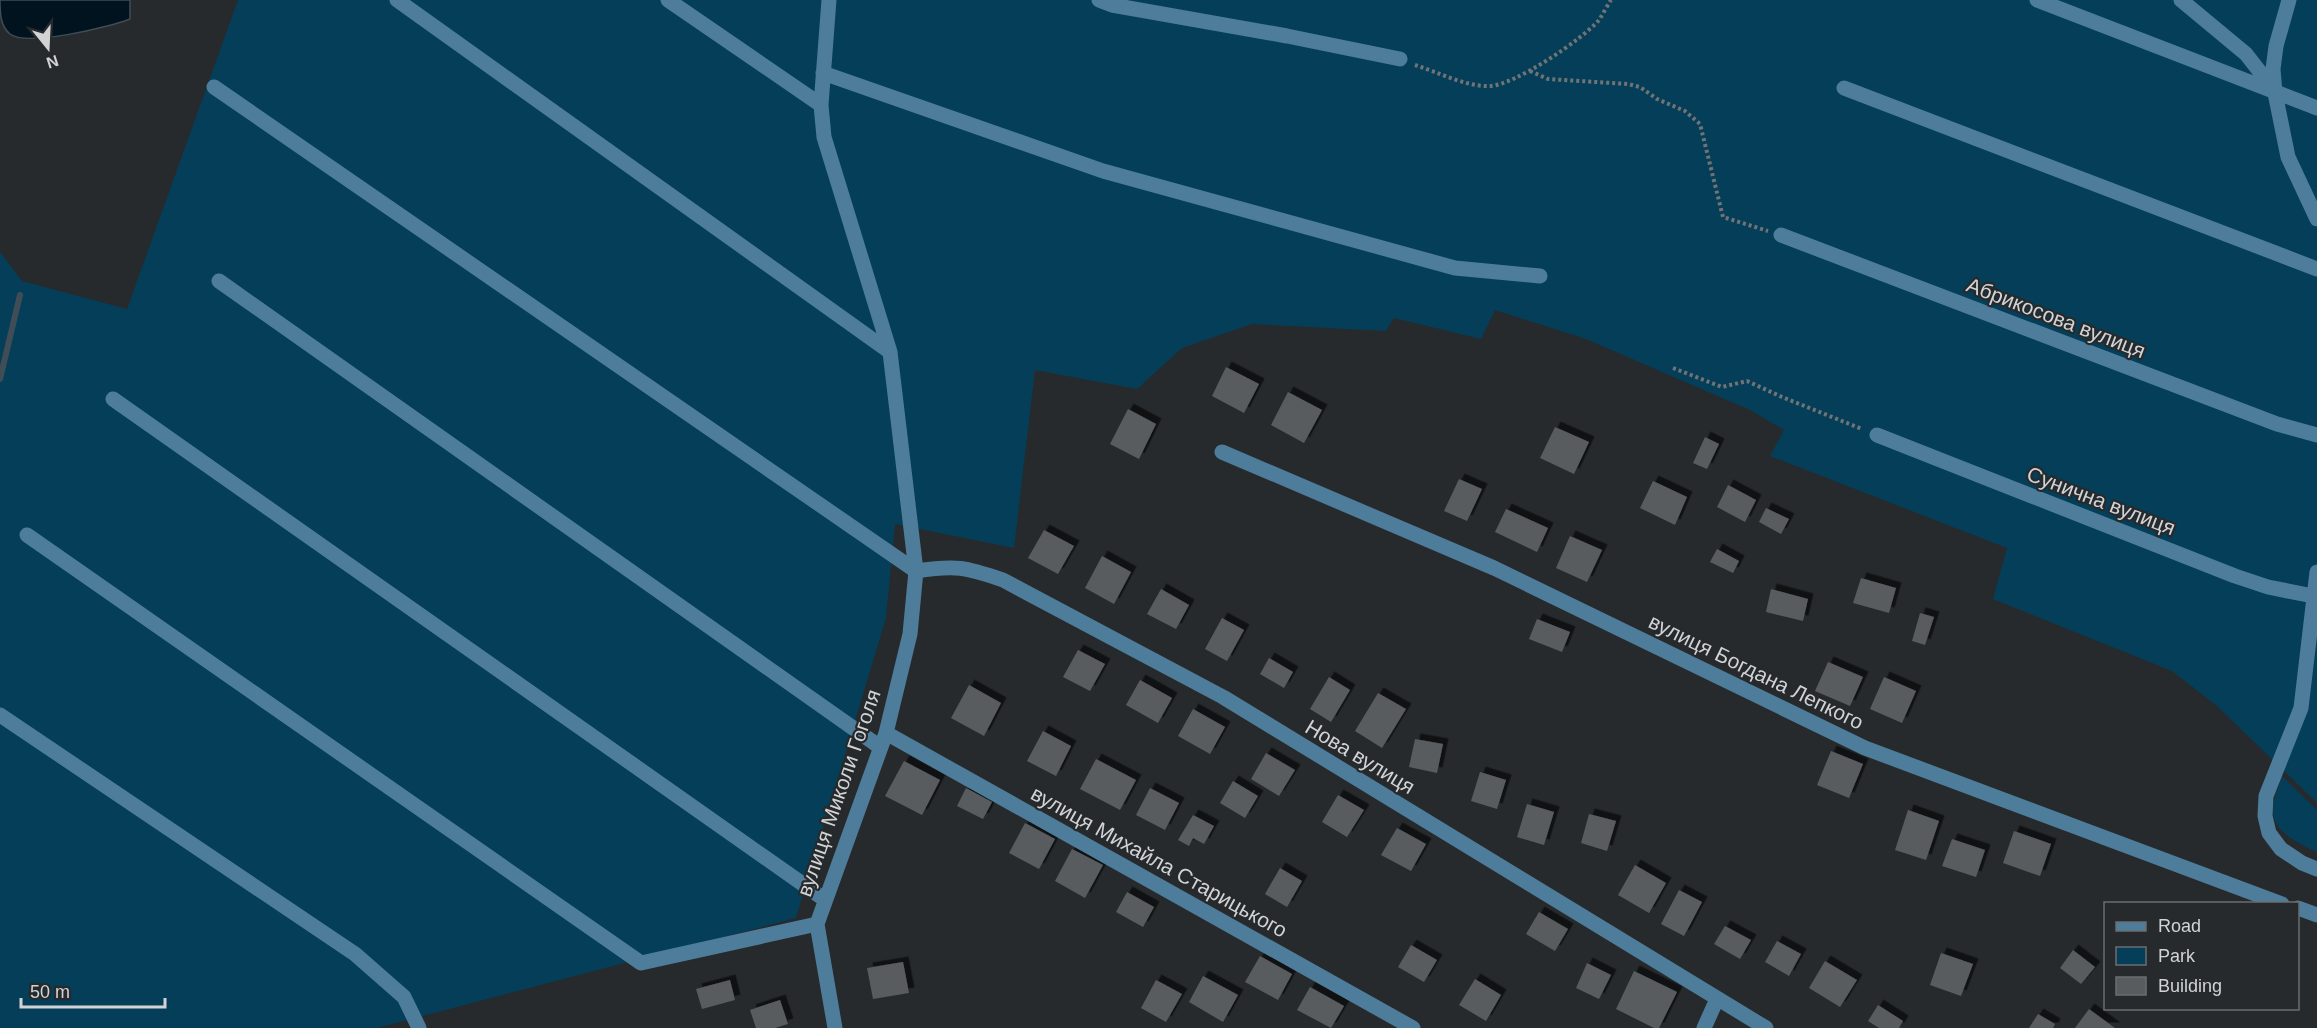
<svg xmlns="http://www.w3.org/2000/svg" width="2317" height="1028" viewBox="0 0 2317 1028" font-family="Arial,sans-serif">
<defs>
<filter id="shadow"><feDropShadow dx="5.5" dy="-5.5" stdDeviation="0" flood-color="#0009"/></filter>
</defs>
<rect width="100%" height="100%" fill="#262a2c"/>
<path fill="#053e58" d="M238,0H2317V803L2217,706L2172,671L1993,599L2007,548L1770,456L1784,430L1752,411L1586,339L1495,310L1481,339L1394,318L1386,331L1252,324L1182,348L1137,389L1035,370L1014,548L895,524L886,618L796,918L377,1028H0V252L22,281L127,309Z
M2282,776L2317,810V852C2300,844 2270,831 2273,808C2274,797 2279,786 2282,776Z"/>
<path fill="#01131f" stroke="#3f4d56" stroke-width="1.5" d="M0,0H130V19C110,27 27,47 10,34C0,26 0,12 0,0Z"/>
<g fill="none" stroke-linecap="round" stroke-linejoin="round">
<path stroke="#3f4d56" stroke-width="6" d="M0,379L20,295"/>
</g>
<path fill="#585c5f" filter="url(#shadow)" d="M1226,367L1259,384L1244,413L1212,396Z
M1288,392L1322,410L1304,443L1271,425Z
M1128,409L1156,424L1139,459L1110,444Z
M1555,427L1589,442L1574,474L1540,458Z
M1705,437L1719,444L1707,469L1693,463Z
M1459,479L1482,489L1467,521L1444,511Z
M1653,481L1687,497L1675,525L1640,508Z
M1728,485L1756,500L1745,522L1717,507Z
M1766,508L1789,519L1781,534L1759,522Z
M1506,509L1548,528L1537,552L1495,532Z
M1044,530L1074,546L1058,574L1028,558Z
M1570,536L1602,550L1587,582L1556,568Z
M1717,549L1739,561L1733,573L1710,562Z
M1102,556L1131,572L1114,604L1085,588Z
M1861,578L1896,588L1889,613L1853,603Z
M1161,589L1189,605L1176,629L1147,614Z
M1771,589L1808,599L1803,621L1766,612Z
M1920,613L1934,617L1925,645L1912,641Z
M1222,618L1244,630L1227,661L1205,649Z
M1537,619L1570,632L1562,652L1529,639Z
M1078,650L1105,664L1090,691L1063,677Z
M1269,658L1293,672L1284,688L1260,674Z
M1828,662L1863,677L1850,706L1815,691Z
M1329,677L1350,690L1331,722L1310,709Z
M1884,677L1916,691L1902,723L1870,709Z
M1140,680L1172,698L1158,723L1126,705Z
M969,685L1001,703L984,736L951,718Z
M1378,693L1406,709L1382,748L1355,731Z
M1193,709L1225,727L1210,754L1178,736Z
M1043,731L1071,746L1056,776L1027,761Z
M1415,739L1443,744L1437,773L1409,767Z
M1831,751L1863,764L1849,798L1817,785Z
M1266,753L1295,770L1279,796L1251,779Z
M1096,759L1136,780L1120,810L1080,789Z
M904,761L940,780L922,815L885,796Z
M1480,772L1506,780L1497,809L1471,801Z
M1233,781L1258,796L1245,818L1220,803Z
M966,788L992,802L983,819L957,806Z
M1150,788L1179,803L1165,830L1136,815Z
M1338,795L1364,810L1347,837L1322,822Z
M1527,804L1554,812L1544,845L1517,837Z
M1908,810L1939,821L1926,860L1895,850Z
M1589,814L1616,821L1607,851L1581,843Z
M1193,815L1214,826L1204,844L1193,838L1189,846L1178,840Z
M1025,823L1055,839L1039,869L1009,853Z
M1397,828L1426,844L1411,871L1381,855Z
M2014,831L2051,844L2040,876L2003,863Z
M1952,839L1985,850L1976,877L1942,866Z
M1072,849L1103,865L1085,898L1055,881Z
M1635,865L1666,883L1649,913L1618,895Z
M1280,868L1302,881L1287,907L1265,894Z
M1679,890L1702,902L1684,936L1661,924Z
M1127,892L1154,907L1143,927L1116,912Z
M1539,912L1568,929L1555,951L1526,934Z
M1725,926L1751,940L1740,959L1714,944Z
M1777,941L1801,954L1789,976L1765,962Z
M1411,945L1437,960L1424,982L1398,967Z
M2073,950L2095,967L2081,984L2060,968Z
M1941,953L1973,964L1961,996L1930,985Z
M1260,956L1292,974L1278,1000L1245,982Z
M1825,961L1857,980L1840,1007L1809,988Z
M903,962L909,993L873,999L867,968Z
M1587,963L1611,975L1599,999L1576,988Z
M1634,971L1677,992L1659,1028H1654L1616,1009Z
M1203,976L1238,995L1223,1022L1189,1002Z
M1475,979L1501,995L1486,1021L1459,1005Z
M730,980L735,1000L702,1009L696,989Z
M1156,980L1182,994L1166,1022L1141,1008Z
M1310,987L1344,1006L1331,1028L1297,1010Z
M780,1000L788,1024L775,1028H756L750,1010Z
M1878,1005L1903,1021L1899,1028H1879L1868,1021Z
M2089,1009L2115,1028H2075Z
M2038,1014L2055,1024L2053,1028H2029Z"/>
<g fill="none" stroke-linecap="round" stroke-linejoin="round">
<path stroke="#717476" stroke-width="4" stroke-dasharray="3 3" stroke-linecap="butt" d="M1415,65C1438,72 1466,87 1490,86C1515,85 1583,39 1599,20C1603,14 1607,6 1611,0
M1530,71L1548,79L1628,84L1640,87L1657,99L1685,111L1700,124L1723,217L1768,231
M1673,368L1722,387L1747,381L1782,397L1862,429"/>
<path stroke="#4d7d9a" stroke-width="15" d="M397,0L890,352
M668,0L821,105
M829,0L821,105L824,137L890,352L916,571L910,634L886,733L817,924L835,1028
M1099,0L1112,5L1287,36L1400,59
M2037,0L2317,108
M2181,0L2246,54L2274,90
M2289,0L2276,46L2273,69L2275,93L2288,157L2317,219
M823,73L1103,171L1455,268L1540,276
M214,87L916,571
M1844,88L2317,269
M1781,235L2277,424L2317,435
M219,281L880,747
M113,399L824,899
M1877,435L2235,576L2268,587L2313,596
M1222,452L1494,568L1865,748L2282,904
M27,535L641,963L817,924
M916,571C956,565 965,567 1003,580L1223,697L1766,1028
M2317,572L2301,708L2266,796L2265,816L2269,833L2281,849L2302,863L2317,869
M0,715L355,954L404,997L419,1028
M886,733L1413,1028
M2298,908L2317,915
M1704,1028L1717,999"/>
</g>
<g text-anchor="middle" stroke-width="4.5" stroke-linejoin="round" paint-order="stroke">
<g font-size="21" fill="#d1d3d5" stroke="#262a2c">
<text transform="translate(2056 318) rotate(21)" y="7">Абрикосова вулиця</text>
<text transform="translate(2101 501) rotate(21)" y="7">Сунична вулиця</text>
<text transform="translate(1756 672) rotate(26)" y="7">вулиця Богдана Лепкого</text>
<text transform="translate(1360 757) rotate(31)" y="7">Нова вулиця</text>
<text transform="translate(839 793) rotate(-71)" y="7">вулиця Миколи Гоголя</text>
<text transform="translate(1159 862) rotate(29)" y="7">вулиця Михайла Старицького</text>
</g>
</g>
<rect x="2104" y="902" width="195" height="108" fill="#262a2c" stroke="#6a6e70" stroke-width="1.5"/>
<rect x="2116" y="922" width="30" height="9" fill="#4d7d9a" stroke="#6a6e70" stroke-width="1.5"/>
<text x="2158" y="932" font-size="18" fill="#d1d3d5">Road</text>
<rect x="2116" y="947" width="30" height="18" fill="#053e58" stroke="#6a6e70" stroke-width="1.5"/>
<text x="2158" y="962" font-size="18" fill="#d1d3d5">Park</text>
<rect x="2116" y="977" width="30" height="18" fill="#585c5f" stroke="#6a6e70" stroke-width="1.5"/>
<text x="2158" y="992" font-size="18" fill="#d1d3d5">Building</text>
<g transform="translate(48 48) rotate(162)" stroke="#262a2c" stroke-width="4.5" paint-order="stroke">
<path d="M0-4.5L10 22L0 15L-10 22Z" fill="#d1d3d5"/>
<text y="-9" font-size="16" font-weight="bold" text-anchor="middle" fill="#d1d3d5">N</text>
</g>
<path d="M21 998v9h144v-9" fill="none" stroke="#d1d3d5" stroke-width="3"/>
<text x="30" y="998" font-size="18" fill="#d1d3d5" stroke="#262a2c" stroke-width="4.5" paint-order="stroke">50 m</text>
</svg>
